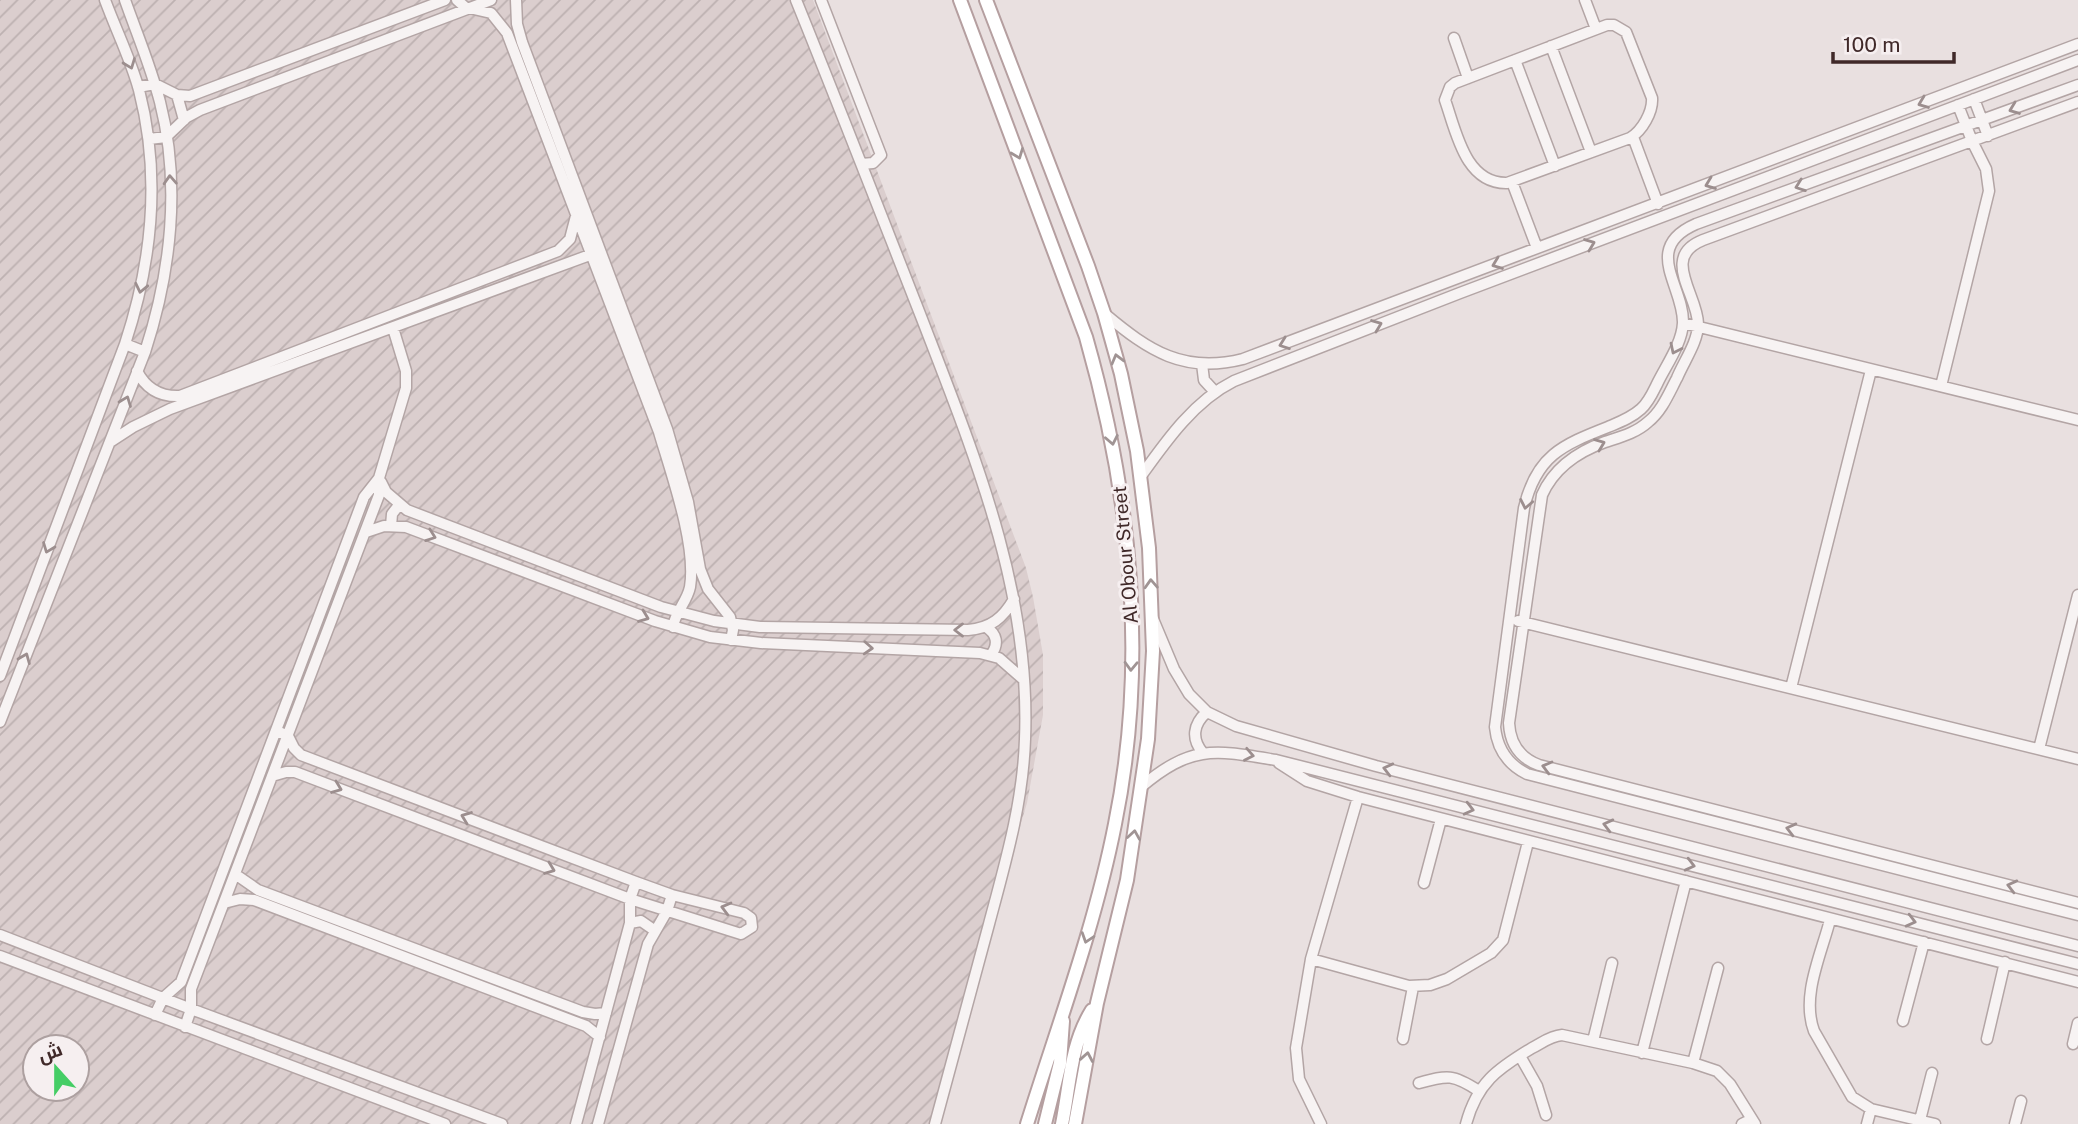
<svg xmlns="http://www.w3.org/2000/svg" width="2078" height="1124" viewBox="0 0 2078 1124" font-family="'Public Sans',Cairo,sans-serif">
<defs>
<pattern id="industrial-furrows" width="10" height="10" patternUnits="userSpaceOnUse" patternTransform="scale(1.75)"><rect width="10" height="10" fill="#dbcece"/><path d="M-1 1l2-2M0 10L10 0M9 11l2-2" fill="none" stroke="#bdb1b1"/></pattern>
</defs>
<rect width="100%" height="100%" fill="#e9e0e0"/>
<path fill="url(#industrial-furrows)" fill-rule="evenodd" d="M0,0H813L1026,568L1033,597L1043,655V715L1027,803L930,1124H0ZM35,1047H77V1089H35Z"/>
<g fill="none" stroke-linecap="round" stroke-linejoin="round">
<defs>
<path id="minor" d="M457,0L465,7L491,13L507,33L659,432C671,473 697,545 690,587C687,602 675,612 673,627
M516,0L517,24L522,42L667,429L688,502L700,569L708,589L730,617L733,630L731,640
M796,0C839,106 880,212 922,319C974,454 1031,591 1025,739C1023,803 1005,864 989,924C971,991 953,1057 935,1124
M821,0L881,155L873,163L862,164
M1585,0L1596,29
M1607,25H1614L1626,32L1652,98C1653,112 1642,131 1630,138L1507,183C1465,184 1456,131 1445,100L1450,87L1455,83Z
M1454,38L1468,78
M1551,46L1591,152
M1515,60L1555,166
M2078,85L1696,224C1641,248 1684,286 1683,323C1682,343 1667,364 1658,382C1653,392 1649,402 1641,409C1631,418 1620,422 1608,427C1562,445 1536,456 1524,508L1495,727C1497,748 1507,764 1527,774L2078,915
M138,87L155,84L177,95L190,96L445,0
M177,95L184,120
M1974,99L1988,136
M2078,102L1703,240C1660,257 1698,295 1698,324C1698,342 1684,361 1677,378C1669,393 1662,411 1648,422C1636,433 1620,437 1605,442C1577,452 1554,468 1542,495L1509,723C1510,744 1520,758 1539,765L2078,903
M1633,137L1658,204
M149,139L166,137L187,117L200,110L491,0
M1512,182L1537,248
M1105,314C1149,351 1184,374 1243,359L2078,44
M1683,323L2078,420
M125,344L145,352
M1202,364L1204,380L1215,392
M137,371C146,389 160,397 180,396L558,251L570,239L576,216
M1941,386L1989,191L1986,169L1972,141L1958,105
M110,442L133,427L170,409L598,252
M1141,476C1166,441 1194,401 1234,381L1460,293L2078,60
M381,482L386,492L407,510L661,607L714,621L760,627L968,630C991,628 1003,618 1014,599
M391,526L392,514L399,505
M366,532L384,526L406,527L655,621L710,637L761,643L980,653L999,658L1023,679
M1153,619L1174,669L1189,694L1207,712L1236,726L1376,766L2078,946
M1518,621L2078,759
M986,627C997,634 999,644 991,655
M0,676L125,344C152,262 161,175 139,90C131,60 116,30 105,0
M1791,688L1871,370
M0,722L145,352C171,272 181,184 160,102C151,67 137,34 125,0
M2039,749L2078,595
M1203,753C1191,739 1193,724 1207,712
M1279,763L1307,781L1358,797L2078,982
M272,776L286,772H295L630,899L741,934L752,927L751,918L744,913L672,895L636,882L301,755L294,748L288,736L277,731
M1141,787C1192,744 1215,750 1276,760L2078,964
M235,874L258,890L583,1012L595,1014L606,1013
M1424,883L1441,819
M224,903L240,899L254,900L586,1026L600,1037
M1830,920C1821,955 1801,996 1814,1031L1852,1097L1871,1109L1935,1124
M630,923L641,921L654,930
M0,935L191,1009L502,1124
M0,956L445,1124
M1311,959L1409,986L1430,985L1447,979L1491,953L1503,940L1528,842
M155,1015L163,998L181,982L364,497L379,478
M1903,1021L1924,942
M185,1027L191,1009V989L379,495V478L406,388V371L393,328
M1403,1039L1413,987
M1987,1039L2005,962
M1593,1041L1612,963
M2073,1044L2078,1023
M1642,1053L1686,881
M1520,1056L1537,1086L1546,1115
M1693,1063L1718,968
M1419,1083C1448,1075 1453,1074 1479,1091
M1920,1120L1932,1073
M576,1124L630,923V899L636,882
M598,1124L648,944L667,911L672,895
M1321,1124L1299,1079L1296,1048L1311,959L1358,797
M1466,1124C1477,1083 1497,1069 1532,1048C1542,1043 1550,1036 1562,1035L1693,1063L1717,1071L1730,1084L1755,1124
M1742,1124L1752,1119
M1867,1124L1871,1109
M2015,1124L2021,1101"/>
<path id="major" d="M960,0L1086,337C1131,495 1148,662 1115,824C1095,926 1058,1025 1027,1124
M986,0L1088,266L1104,313L1121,374L1137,451L1149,548L1153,651L1148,739L1127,880L1097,1003L1075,1124
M1045,1124L1060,1063L1063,1021
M1062,1124C1070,1085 1070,1045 1092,1010"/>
</defs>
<use href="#minor" stroke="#b3a5a5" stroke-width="13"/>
<use href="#major" stroke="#b59fa0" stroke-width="16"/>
<use href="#minor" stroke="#f7f3f3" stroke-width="10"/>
<use href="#major" stroke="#fff" stroke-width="12"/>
</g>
<defs><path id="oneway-chevron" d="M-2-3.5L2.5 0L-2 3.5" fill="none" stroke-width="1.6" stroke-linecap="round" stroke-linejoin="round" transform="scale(1.75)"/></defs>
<g stroke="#9c8e8e">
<use href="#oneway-chevron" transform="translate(130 64) rotate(69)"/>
<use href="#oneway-chevron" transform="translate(1923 103) rotate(159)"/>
<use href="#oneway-chevron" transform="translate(2014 109) rotate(159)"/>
<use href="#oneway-chevron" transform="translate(170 180) rotate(-93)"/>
<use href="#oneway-chevron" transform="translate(1710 184) rotate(159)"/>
<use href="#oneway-chevron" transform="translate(1800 186) rotate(160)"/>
<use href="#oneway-chevron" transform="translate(1590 244) rotate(-21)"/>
<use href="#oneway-chevron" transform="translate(1497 264) rotate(159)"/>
<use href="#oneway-chevron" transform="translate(141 288) rotate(102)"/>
<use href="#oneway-chevron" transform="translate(1377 325) rotate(-21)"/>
<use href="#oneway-chevron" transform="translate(1284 344) rotate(160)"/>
<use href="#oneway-chevron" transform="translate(1675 349) rotate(116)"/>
<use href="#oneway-chevron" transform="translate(126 401) rotate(-69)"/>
<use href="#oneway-chevron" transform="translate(1600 444) rotate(-21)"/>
<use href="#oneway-chevron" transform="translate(1526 504) rotate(101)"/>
<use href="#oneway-chevron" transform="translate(431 536) rotate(20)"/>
<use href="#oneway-chevron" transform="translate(48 548) rotate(111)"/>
<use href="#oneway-chevron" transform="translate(644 617) rotate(21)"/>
<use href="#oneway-chevron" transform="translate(959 630) rotate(-180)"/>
<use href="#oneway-chevron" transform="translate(868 648) rotate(3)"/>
<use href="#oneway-chevron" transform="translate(25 658) rotate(-68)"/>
<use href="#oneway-chevron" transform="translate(1249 755) rotate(11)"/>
<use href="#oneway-chevron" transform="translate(1547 767) rotate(-165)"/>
<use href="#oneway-chevron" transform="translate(1388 769) rotate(-166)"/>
<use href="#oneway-chevron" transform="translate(337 788) rotate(21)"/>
<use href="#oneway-chevron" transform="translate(1469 809) rotate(14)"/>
<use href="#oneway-chevron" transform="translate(466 817) rotate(-159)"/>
<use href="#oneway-chevron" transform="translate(1608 825) rotate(-166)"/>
<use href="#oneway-chevron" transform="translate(1791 829) rotate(-166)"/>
<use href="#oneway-chevron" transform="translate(1690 865) rotate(14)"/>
<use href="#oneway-chevron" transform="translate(550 869) rotate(21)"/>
<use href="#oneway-chevron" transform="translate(2012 886) rotate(-166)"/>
<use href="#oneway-chevron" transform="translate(726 908) rotate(-165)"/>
<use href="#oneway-chevron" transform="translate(1911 921) rotate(14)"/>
</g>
<g stroke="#a09494">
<use href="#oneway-chevron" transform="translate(1018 154) rotate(69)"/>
<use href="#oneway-chevron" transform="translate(1117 359) rotate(-105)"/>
<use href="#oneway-chevron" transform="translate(1112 440) rotate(79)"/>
<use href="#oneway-chevron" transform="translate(1151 584) rotate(-93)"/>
<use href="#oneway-chevron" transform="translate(1131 666) rotate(92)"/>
<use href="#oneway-chevron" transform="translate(1134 835) rotate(-81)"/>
<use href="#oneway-chevron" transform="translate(1087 938) rotate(108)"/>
<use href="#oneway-chevron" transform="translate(1087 1057) rotate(-80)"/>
</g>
<g text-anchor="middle" stroke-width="6" stroke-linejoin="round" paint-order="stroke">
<g font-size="19" fill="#402929" stroke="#f6eff0">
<text transform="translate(1125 555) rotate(-95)" y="7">Al Obour Street</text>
</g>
</g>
<g transform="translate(56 1068) rotate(339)"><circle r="33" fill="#f6eff0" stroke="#ada0a0" stroke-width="2"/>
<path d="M0-5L12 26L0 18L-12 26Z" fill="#45cd65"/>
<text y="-10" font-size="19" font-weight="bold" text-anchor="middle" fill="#402929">ش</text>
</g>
<path d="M1833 52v10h121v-10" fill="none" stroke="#402929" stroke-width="3.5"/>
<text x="1843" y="52" font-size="21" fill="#402929" stroke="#f6eff0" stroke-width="5" paint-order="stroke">100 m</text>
</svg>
